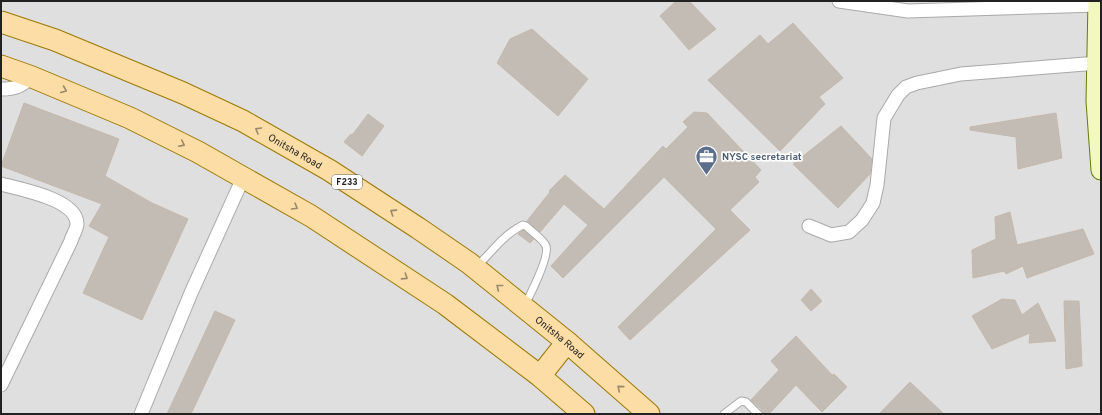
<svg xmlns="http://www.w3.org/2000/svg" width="1102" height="415" viewBox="0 0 1102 415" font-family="Overpass,sans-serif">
<rect width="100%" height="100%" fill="#f2f0e9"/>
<path fill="#e0dfdf" d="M1,1H1101V414H1Z"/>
<path fill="#c3bcb5" stroke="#c4b8ab" d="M676,1H689L716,29L689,50L660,16Z
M793,23L843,78L819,97L825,104L780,151L708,80L760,35L768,44Z
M532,29L588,79L558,116L497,63L510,39Z
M24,103L119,139L105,176L152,203L188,219L142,320L83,293L109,237L89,226L102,204L1,166Z
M694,112L707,113L761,170L755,177L759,182L730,210L750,230L630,340L618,327L716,229L664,177L563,278L551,266L588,225L564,204L540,232L527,221L550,192L549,191L565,175L604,209L663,146L666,149L688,127L683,122Z
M1056,113L1062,158L1018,169L1016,137L970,130V127Z
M368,114L384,126L362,156L344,142L350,135L353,134Z
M841,126L872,159L870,174L838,208L793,164Z
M1010,212L1017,245L1083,229L1094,254L1027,278L1023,266L1006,274L1004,271L973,278L972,250L996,239L995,217Z
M523,230L534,239L530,243L518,234Z
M811,289L822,301L811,311L801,300Z
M1002,299L1015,300L1022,315L1038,303L1056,341L1029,343L1030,333L992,349L972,316Z
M1064,301H1079L1082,366L1066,369Z
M215,311L235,320L191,414H167Z
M796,336L832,375L834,374L847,387L822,412L796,385L769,414H763L762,410L751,400L779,370L771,361Z
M910,382L944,414H879Z"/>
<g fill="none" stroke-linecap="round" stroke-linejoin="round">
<defs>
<path id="lane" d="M476,267C491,253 504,234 523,225L526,226C531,231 544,240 546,246C550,256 530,295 525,305
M724,414L741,401L746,402L758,414"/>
<path id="street" d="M839,1L908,11L1098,5
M1,89C16,89 21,86 32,77
M1,184C19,189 77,199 77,224C77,229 72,236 71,241L1,385
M809,226L831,235L849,232L862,220L873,203L877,185L884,118L898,95L906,87L917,83L961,74L1098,63
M141,414L191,293L243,178"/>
<path id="secondary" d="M1098,1L1096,101L1101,170"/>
<g id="primary">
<path id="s1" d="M1,22L55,40L183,93L243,121L329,170L418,228L469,263L567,342L649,414"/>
<path d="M1,66L32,77L130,118L198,152L311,216L445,304L540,376L584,414"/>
<path d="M540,376L567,342"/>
</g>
</defs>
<use href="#lane" stroke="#a9a9a9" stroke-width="9"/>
<use href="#street" stroke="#a9a9a9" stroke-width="15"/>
<use href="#secondary" stroke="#647b07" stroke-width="21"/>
<use href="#primary" stroke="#9d7803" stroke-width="23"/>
<use href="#lane" stroke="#fff" stroke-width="7"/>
<use href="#street" stroke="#fff" stroke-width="13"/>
<use href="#secondary" stroke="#f1f9c0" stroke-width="19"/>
<use href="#primary" stroke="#fbdda5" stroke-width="21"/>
</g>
<defs><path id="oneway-chevron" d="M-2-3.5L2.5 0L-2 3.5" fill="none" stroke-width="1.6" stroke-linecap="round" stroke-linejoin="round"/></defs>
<g stroke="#99896a">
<use href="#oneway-chevron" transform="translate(64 90) rotate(23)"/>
<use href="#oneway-chevron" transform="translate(258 130) rotate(-150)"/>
<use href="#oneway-chevron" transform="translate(182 144) rotate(26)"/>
<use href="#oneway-chevron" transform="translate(295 207) rotate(30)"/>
<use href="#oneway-chevron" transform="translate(393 212) rotate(-147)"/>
<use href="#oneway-chevron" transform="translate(405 277) rotate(33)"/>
<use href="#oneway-chevron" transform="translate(499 287) rotate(-141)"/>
<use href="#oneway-chevron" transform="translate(620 388) rotate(-139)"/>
</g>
<defs>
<symbol id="office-pin" viewBox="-11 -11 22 30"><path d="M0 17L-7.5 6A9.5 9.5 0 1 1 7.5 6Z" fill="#5c6f8a" stroke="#fff"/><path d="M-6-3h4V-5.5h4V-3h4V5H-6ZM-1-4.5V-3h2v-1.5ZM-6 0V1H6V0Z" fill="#fff"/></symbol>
</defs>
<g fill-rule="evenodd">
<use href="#office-pin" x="694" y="144" width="25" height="34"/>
</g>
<g text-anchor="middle" stroke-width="3.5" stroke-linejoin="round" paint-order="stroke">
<rect fill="#fff" stroke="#646464" stroke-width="1" x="332" y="175" width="30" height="14" rx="3"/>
<g font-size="9" font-weight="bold" fill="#222">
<text x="347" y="185">F233</text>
</g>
<g font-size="10" fill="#222" stroke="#fff">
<text dy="4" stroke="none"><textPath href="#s1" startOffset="322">Onitsha Road</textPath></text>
<text dy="4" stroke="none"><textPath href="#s1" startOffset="646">Onitsha Road</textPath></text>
</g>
<g font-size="10" font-weight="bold" fill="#4e5e75" stroke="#fff" text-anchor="start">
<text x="722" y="160">NYSC secretariat</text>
</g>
</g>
<rect width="1102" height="415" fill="none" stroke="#222222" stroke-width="4"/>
</svg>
